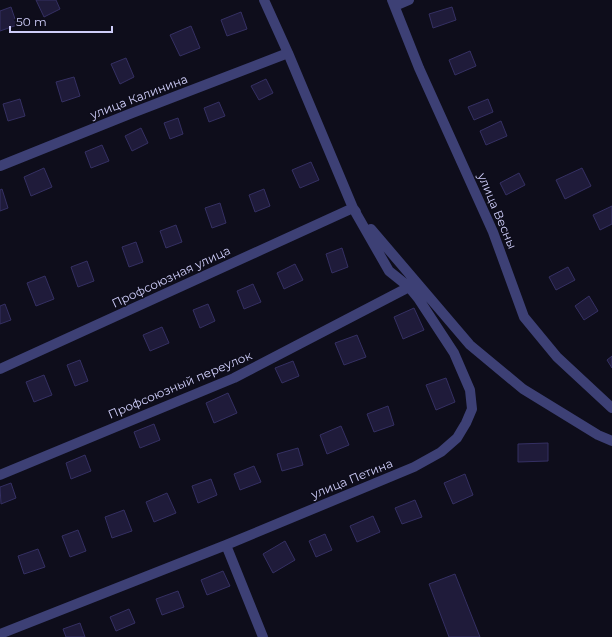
<svg xmlns="http://www.w3.org/2000/svg" width="612" height="637" viewBox="0 0 612 637" font-family="Montserrat,sans-serif">
<rect width="100%" height="100%" fill="#0e0d1b"/>
<path fill="#1f1b3a" stroke="#353063" d="M36,0H56L60,9L44,17Z
M11,7L17,25L0,31V11Z
M452,7L456,20L433,28L429,14Z
M241,12L247,29L227,36L221,20Z
M191,26L200,48L180,56L170,35Z
M470,51L476,66L455,75L449,60Z
M126,58L134,77L120,84L111,64Z
M74,77L80,96L62,102L56,82Z
M266,79L273,93L259,100L251,86Z
M20,99L25,116L8,121L3,104Z
M488,99L493,112L474,120L468,107Z
M219,102L225,116L209,122L204,108Z
M178,118L183,134L170,139L164,123Z
M501,121L507,136L486,145L480,131Z
M141,128L148,143L132,151L125,136Z
M102,145L109,161L91,168L85,152Z
M311,162L319,180L300,188L292,170Z
M44,168L52,187L31,196L24,177Z
M582,168L591,186L565,199L556,180Z
M519,173L525,185L506,195L500,183Z
M2,189L8,208L0,211V190Z
M264,189L270,206L255,212L249,195Z
M220,203L226,223L212,228L205,208Z
M612,206V224L600,230L593,215Z
M176,225L182,242L166,248L160,231Z
M136,242L143,262L129,267L122,247Z
M342,248L348,267L332,273L326,254Z
M87,261L94,281L78,287L71,267Z
M295,264L303,280L284,289L277,273Z
M568,267L575,280L556,290L549,277Z
M45,276L54,299L36,306L27,283Z
M253,284L261,302L244,309L237,291Z
M589,296L598,311L584,320L575,306Z
M5,304L11,320L0,324V306Z
M208,304L215,321L200,328L193,310Z
M414,308L424,330L403,339L394,317Z
M162,327L169,343L150,351L143,335Z
M357,335L366,357L344,365L335,343Z
M612,356V368L607,360Z
M80,360L88,381L75,386L67,365Z
M293,361L299,376L282,383L275,368Z
M44,375L52,395L34,402L26,382Z
M446,378L455,402L436,410L426,385Z
M228,393L237,413L214,423L206,403Z
M388,406L394,425L374,432L367,414Z
M154,424L160,440L140,448L134,432Z
M341,426L349,445L327,454L320,435Z
M548,443V461L518,462V444Z
M298,448L303,465L282,471L277,454Z
M85,455L91,471L71,479L66,463Z
M254,466L261,482L240,490L234,474Z
M465,474L473,495L453,504L444,483Z
M211,479L217,495L198,503L192,486Z
M11,483L16,498L1,504L0,487Z
M167,493L176,513L154,522L146,502Z
M415,500L422,517L402,524L395,508Z
M124,510L132,531L112,538L105,517Z
M373,516L380,532L357,542L350,526Z
M78,530L86,551L70,557L62,536Z
M325,534L332,550L316,557L309,541Z
M285,541L295,560L273,573L263,554Z
M38,549L45,567L24,574L18,556Z
M223,571L230,586L207,595L201,580Z
M455,574L480,637H449L429,584Z
M178,591L184,607L162,615L156,599Z
M129,609L135,623L116,631L110,617Z
M80,623L85,637H66L63,629Z"/>
<g fill="none" stroke-linecap="round" stroke-linejoin="round">
<path stroke="#3d4075" stroke-width="10" d="M264,0L288,53L353,208L356,212
M392,0L419,68L493,232L524,317L557,357L612,408
M395,6L409,0
M0,166L132,113L288,53
M371,229L470,345L523,389L598,435L612,441
M0,369L353,208
M0,475L234,378L409,287
M226,545L263,637
M0,634L226,545L414,467L441,452L457,438L466,423L472,409L470,390L454,353L418,298L409,287L389,271L353,208"/>
</g>
<g text-anchor="middle" stroke-width="3" stroke-linejoin="round" paint-order="stroke">
<g font-size="12" fill="#cecdf9" stroke="#0e0d1b">
<text transform="translate(139 97) rotate(-21)" y="4">улица Калинина</text>
<text transform="translate(497 211) rotate(67)" y="4">улица Весны</text>
<text transform="translate(171 277) rotate(-25)" y="4">Профсоюзная улица</text>
<text transform="translate(180 385) rotate(-23)" y="4">Профсоюзный переулок</text>
<text transform="translate(352 479) rotate(-22)" y="4">улица Петина</text>
</g>
</g>
<path d="M10 26v6h102v-6" fill="none" stroke="#cecdf9" stroke-width="2"/>
<text x="16" y="26" font-size="12" fill="#cecdf9" stroke="#0e0d1b" stroke-width="3" paint-order="stroke">50 m</text>
</svg>
